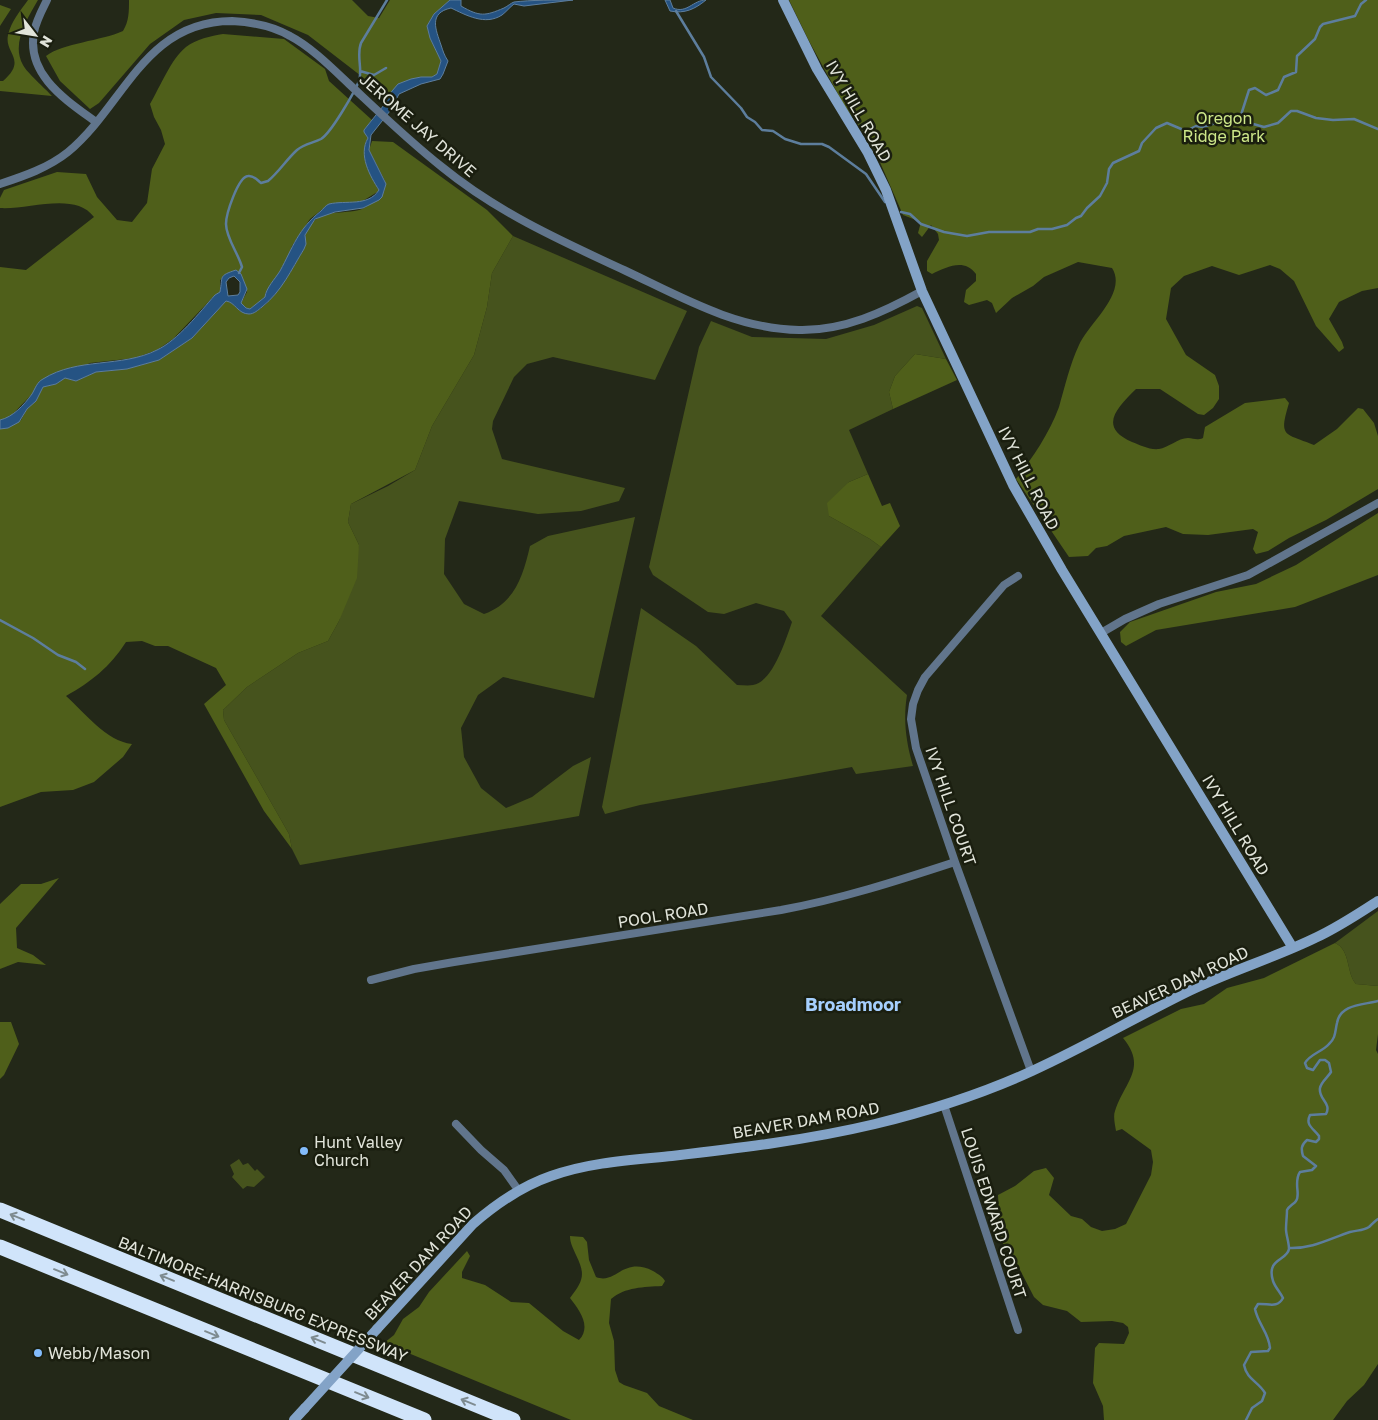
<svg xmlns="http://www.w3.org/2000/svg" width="1378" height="1420" viewBox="0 0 1378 1420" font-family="'Golos Text',sans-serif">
<rect width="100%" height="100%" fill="#232818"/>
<path fill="#46531d" d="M513,236L687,311L655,380L553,357L527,364L514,377L493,421L492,429L502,459L625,488L619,501L581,511L538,514L459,501L445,539L444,574L464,604L484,614C515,603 523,576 530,546L548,536L635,517L594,698L503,677L478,695L461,728L464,757L481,788L506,808L532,797L573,766L591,757L579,816L300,865L292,849L289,834L224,720L223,710L247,687L298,653L328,641L339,621L359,545L348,522L351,504L388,486L415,470L432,426L474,355L487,307L492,273Z
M917,306L922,308L946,359L915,354L895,376L889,392L893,409L849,430L868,474L849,482L829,516L870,539L881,547L821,616L907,695C903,720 906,742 913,766L856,774L852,767L640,805L605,814L602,807L641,608L696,646L737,685C742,685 748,686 753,685C773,682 786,639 792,622L784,611L756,603L724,614L708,612L653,575L649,567L699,347L711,321L752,337L826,339L874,325Z
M1378,911V986L1356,984C1346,973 1351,950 1335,943Z
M239,1159L243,1165L248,1163L255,1171L257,1169L265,1177L254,1187L247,1186L243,1189L232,1177L234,1174L230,1165Z"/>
<path fill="#4f5f1a" d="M28,0H38C27,19 11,44 23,65C27,73 45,88 52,96L0,91V81H3C28,59 4,54 8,35C11,22 20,11 28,0Z
M129,0H352L368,16L379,18L390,0H450L434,14L427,26L430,38L441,61L437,74L432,77H421L392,91L388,99L365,79L308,35L261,15L216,13L184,20L150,44L99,103L90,109L60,81L46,56C63,43 101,41 123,31C129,21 129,12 129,0Z
M789,0H1378V288L1362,291L1339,302L1329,319L1342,342L1344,348L1339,352L1316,326L1294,281L1280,269L1270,265L1239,275L1212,266L1184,276L1171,288L1166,319L1186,355L1215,375L1219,386V399L1213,408L1204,415L1198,414L1160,389H1136C1118,407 1097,427 1132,442C1140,445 1149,450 1159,449C1168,448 1178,438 1188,438C1194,438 1196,441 1203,438L1205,427L1245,403L1285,398L1289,403C1279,437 1283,433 1314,445L1337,429L1358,408L1363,409L1374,423L1378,436V489L1326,520L1289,538L1268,551L1256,554L1253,549L1258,532L1253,529L1208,535L1183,534L1166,527L1124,536L1107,546L1096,548L1088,556L1069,557L1016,479C1033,457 1049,434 1059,407C1065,386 1070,364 1079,345C1088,324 1128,293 1112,268L1078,262L1044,277L1033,286L1012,298L996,313L992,303L987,300L969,305L964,302L966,290L976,281V274C964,258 947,267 932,274L927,271V261L939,240L938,234L931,225L922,237L918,233L921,222L903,215L872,144L844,105L809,41Z
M0,5L11,9L0,26Z
M223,34L284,39L325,69L329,81L372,120L364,130L368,139L366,141L365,160L379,191L361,202L329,204L310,219L292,246L288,257L273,283L266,292L265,297L250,309L246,308L241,303L247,292L240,272L220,280V292L215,295L173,339L157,350L135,358L90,363L37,386L32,394L9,418L0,420V267L26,270L94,217C75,191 28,210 0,208V198L4,190L57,172L86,174L97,197L117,220L132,222L147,203L152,169L165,144L161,130L154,117L150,104C160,87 171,59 186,47C196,39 211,36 223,34Z
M372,141L393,142L487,210L513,236L492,273L487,307L474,355L432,426L415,470L351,504L348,522L359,545L357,578L339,621L328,641L298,653L247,687L223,710L224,720L289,834L292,849L264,811L204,704L226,685L216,668L168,646H155L142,641L126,642C110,667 91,682 66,696C85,713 106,741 132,744L123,757L94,782L73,790L41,792L0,807V429L8,428L21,420L27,409L36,401L43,387L56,384L65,378L76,381L96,372L127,369L159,360L192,338L226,301C235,302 236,311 245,313C266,319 295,264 304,249C306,243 304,236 307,230C321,206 341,216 362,209C370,206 378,197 384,192L385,181L369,150Z
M915,354L946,359L957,380L893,409L889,392L895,376Z
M868,474L882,506L890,503L900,526L881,547L870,539L829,516L827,503L849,482Z
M1378,513V575L1295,607L1156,630L1126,646L1121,642L1120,632L1130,622L1216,592L1256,584L1296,565Z
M59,878L16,928L17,948L33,955L46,965L18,962L0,969V904L21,884H41Z
M1335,943C1351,950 1346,973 1356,984L1378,986V1034L1376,1050L1378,1054V1364L1364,1385L1347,1401L1333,1420H1104L1103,1406L1093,1383L1095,1348L1099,1343L1124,1344L1129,1333L1128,1327L1123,1323L1112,1321L1081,1322L1067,1311L1043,1305L1034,1297L1017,1264L1003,1244L1000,1232L998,1195L1015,1186L1034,1171L1046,1168L1054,1178L1049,1195L1071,1216L1082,1219L1091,1227L1102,1231L1115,1229L1126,1224L1151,1175L1153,1162L1151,1150L1122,1129L1116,1131C1115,1125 1113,1116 1115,1111C1124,1082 1148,1068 1123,1038L1181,1009L1204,1004L1227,988L1264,978Z
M0,1022H11L19,1044L4,1075L0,1079Z
M570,1236L583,1237L587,1242L589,1260L596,1277C616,1285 623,1256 653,1271C658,1274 662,1276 665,1281L662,1286C644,1287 625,1287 611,1299L609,1323L614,1341L615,1370L619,1382L624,1385L647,1393L659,1406L693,1420H571L384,1343L394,1335L403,1319L419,1307L429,1292L467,1251L470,1256L462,1272V1278L485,1285L511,1302L529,1303L563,1331L579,1340C592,1326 579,1310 570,1298C583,1281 586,1275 576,1255C573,1248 570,1243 570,1236Z"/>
<path fill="#255383" stroke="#5d7e9d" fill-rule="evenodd" d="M450,0H461V6C480,17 485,16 504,8C508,6 511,3 514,2C529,0 557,0 573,0L524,6L514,4C510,7 506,12 502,15C485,26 466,15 451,8C428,13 436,30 441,45C443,51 444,55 448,61L443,74L440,79L421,84L399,94L390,111L371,135L369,150L386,184L382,197L379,200L363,208L335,212L315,219L305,235L306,244L304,249C291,270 282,291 262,307C258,310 254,314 249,314C238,314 235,302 226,301L192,338L159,360L127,369L96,372L76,381L65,378L56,384L43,387L36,401L27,409L19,422L8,428L0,429V420C13,417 24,405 32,394C35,389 37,382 43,379C78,357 121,368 157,350C178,340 199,313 215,295L220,292C223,276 218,276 236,270L241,274L247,289L241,303L246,308L250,309L265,297C266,288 275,279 280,271C293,247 298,229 321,211C323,209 326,205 329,204C346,200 368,207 379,190C370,176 358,155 368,138L364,132V130L384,105L392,91L398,84L411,79L421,77H432L437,74L441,61L430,38L427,26L434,14ZM234,276L240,282V292L238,295L228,296L226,282L229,278Z
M665,0H670L673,8C687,14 693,0 706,0C695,9 685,14 670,11Z"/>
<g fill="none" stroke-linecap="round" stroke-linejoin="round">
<path stroke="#5d7e9d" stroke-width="2.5" d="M676,11L704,57L711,77L741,108L747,117L755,122L762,130L773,131L785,139L801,144H822L829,147L866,174L885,202
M360,71L374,75L386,68
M1238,116L1246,122L1264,127L1278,123L1291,111H1297L1316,118L1333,120L1354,119L1378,129
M901,212L910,214L921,224L944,232L967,236L989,232H1030L1038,229H1052L1067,225L1076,218L1081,216L1087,208L1100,196L1107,183L1109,169L1113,163L1139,151L1142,143L1156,128L1167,123L1186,131L1196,126L1203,127L1241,115L1249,90L1255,88L1266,95L1278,90L1284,77L1296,72L1297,56L1315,39L1320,27L1323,24L1355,16L1361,4L1366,0
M239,273L242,267L241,264C237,252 226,237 226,224C226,214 238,177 248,176C254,175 257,180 261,183L268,181C279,172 286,160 297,150C304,144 313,143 321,139C331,133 354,93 359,81C363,69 356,56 361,43L387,0
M0,620L33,638L58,655L76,662L85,669
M1289,1248C1312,1249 1329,1239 1350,1232C1357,1230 1363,1231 1369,1227C1372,1224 1375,1221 1378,1219
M1246,1420L1252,1408L1262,1401L1265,1393C1258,1381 1247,1380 1244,1365L1251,1352L1268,1351L1270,1348C1269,1333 1258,1324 1255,1309L1258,1304C1268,1303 1277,1309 1283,1298C1280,1292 1275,1287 1273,1281C1266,1258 1287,1261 1289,1249C1289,1242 1286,1235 1286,1229C1286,1223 1287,1216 1287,1210C1289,1206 1294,1204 1296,1201C1301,1195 1293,1182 1300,1172L1312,1170L1316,1166L1303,1156C1301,1149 1301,1145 1307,1140L1316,1142L1319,1139V1136C1313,1128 1305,1125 1310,1115L1326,1114C1332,1103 1318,1099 1320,1088C1321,1082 1328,1077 1331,1072L1329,1063L1325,1060H1320L1313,1070L1307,1068L1305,1063C1310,1054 1322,1052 1329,1044C1336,1038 1335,1031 1337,1023C1340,1004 1363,1005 1378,1001"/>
<path stroke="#61758c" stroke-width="8" d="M47,0C42,10 36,21 34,32C26,75 66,100 96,122
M0,184C24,176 48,168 68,152C124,106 144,21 232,21C251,22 273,26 290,36C311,47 331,67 349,84C379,112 409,141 442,167C497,212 561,241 626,271C681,297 736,329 799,330C844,331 884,312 922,291
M1018,576L1004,585L925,677L918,690L913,704L911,719L916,748L955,862L1031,1071
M1101,633L1125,619L1159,604L1248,575L1378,503
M371,980L414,969L454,962L781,910C841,899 897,881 955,862
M944,1105L1018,1330
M456,1124L481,1150L504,1170L519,1191"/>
<path stroke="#83a3c7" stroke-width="10" d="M783,0L817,69L868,153L886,190L922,291L1013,485L1062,570L1293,948
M377,1329L473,1224C496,1204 522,1186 551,1176C590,1162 632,1160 672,1156C740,1148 808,1140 875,1124C928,1111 982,1094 1032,1071C1085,1047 1136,1017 1189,991C1230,971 1274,958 1315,938C1337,928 1358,914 1378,901
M294,1420L305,1408"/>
<path stroke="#d0e4fa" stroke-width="15" d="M0,1210L513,1420
M0,1247L424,1420"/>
<path stroke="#83a3c7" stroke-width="10" d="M305,1408L377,1329"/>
</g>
<defs><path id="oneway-shaft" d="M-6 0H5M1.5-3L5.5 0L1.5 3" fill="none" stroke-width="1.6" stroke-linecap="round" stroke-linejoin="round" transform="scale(1.25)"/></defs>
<g stroke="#7e8b90">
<use href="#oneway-shaft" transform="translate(17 1217) rotate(-158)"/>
<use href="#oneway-shaft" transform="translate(61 1272) rotate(22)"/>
<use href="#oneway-shaft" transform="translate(167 1278) rotate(-158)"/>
<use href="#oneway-shaft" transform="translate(212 1334) rotate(22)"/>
<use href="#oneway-shaft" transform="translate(318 1340) rotate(-158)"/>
<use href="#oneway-shaft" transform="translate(362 1395) rotate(22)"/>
<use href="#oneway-shaft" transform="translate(468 1402) rotate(-158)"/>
</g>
<g fill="#83bcfb" stroke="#1a1e0f" stroke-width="2">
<circle cx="304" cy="1151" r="5"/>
<circle cx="38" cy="1353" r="5"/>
</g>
<g text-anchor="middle" stroke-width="5" stroke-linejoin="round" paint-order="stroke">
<g font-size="16" fill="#e1e4da" stroke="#1a1e0f">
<text transform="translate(859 111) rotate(60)" y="6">IVY HILL ROAD</text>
<text transform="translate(418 125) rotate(41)" y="6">JEROME JAY DRIVE</text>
<text transform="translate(1029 478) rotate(63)" y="6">IVY HILL ROAD</text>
<text transform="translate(951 806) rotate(71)" y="6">IVY HILL COURT</text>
<text transform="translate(1236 825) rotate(59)" y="6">IVY HILL ROAD</text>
<text transform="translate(663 915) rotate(-9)" y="6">POOL ROAD</text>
<text transform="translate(1180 982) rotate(-25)" y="6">BEAVER DAM ROAD</text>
<text transform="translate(806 1120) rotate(-10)" y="6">BEAVER DAM ROAD</text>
<text transform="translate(994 1213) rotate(72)" y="6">LOUIS EDWARD COURT</text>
<text transform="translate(418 1263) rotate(-47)" y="6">BEAVER DAM ROAD</text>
<text transform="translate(263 1299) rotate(22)" y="6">BALTIMORE-HARRISBURG EXPRESSWAY</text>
</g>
<g font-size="16" fill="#cee889" stroke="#1a1e0f">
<text x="1224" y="124">Oregon<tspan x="1224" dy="18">Ridge Park</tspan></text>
</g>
<g font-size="16" fill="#e1e4da" stroke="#1a1e0f" text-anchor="start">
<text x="314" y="1148">Hunt Valley<tspan x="314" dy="18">Church</tspan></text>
<text x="48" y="1359">Webb/Mason</text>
</g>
<g font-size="18" font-weight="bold" fill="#a5cffe" stroke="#1a1e0f">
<text x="853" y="1011">Broadmoor</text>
</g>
</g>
<g transform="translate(35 35) rotate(121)" stroke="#1a1e0f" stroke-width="4" paint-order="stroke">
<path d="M0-4L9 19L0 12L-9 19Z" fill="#e1e4da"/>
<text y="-8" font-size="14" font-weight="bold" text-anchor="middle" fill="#e1e4da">N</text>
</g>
</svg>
